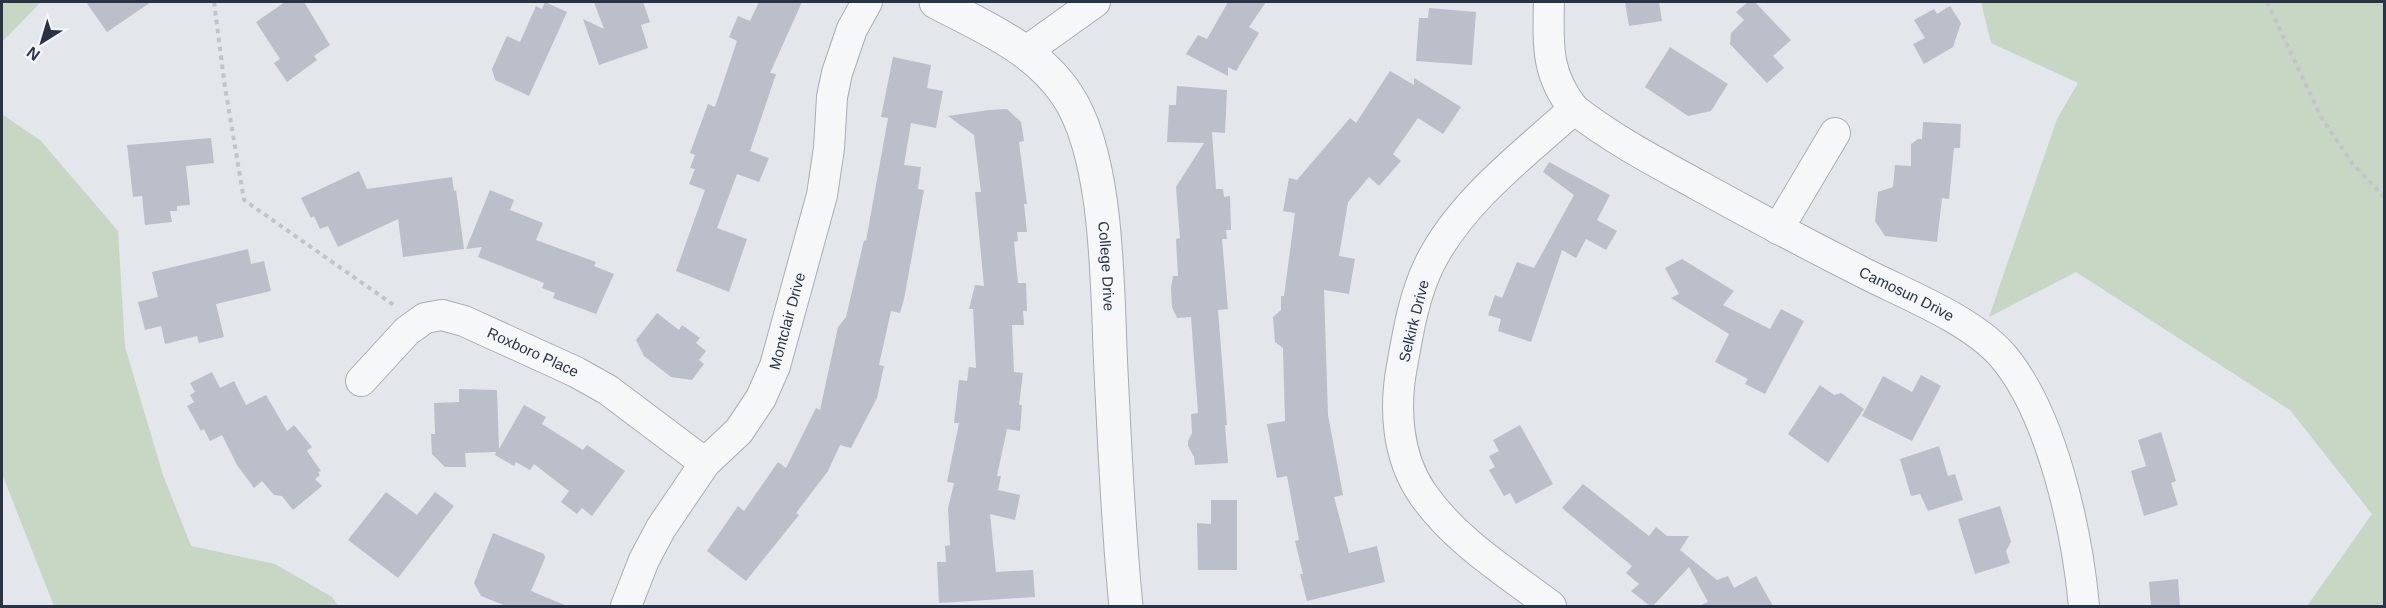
<svg xmlns="http://www.w3.org/2000/svg" width="2386" height="608" viewBox="0 0 2386 608" font-family="Arial,sans-serif">
<rect width="100%" height="100%" fill="#e3e6eb"/>
<path fill="#c8d6c4" d="M2,2H41L2,42Z
M1981,2H2384V606H2307L2372,514L2290,410L2076,272L1989,317L2057,119L2078,83L1991,43Z
M2,114L41,141L118,231L125,347L163,475L191,546L275,564L332,597L338,606H54L2,474Z"/>
<path fill="#babfca" d="M86,2H151L107,32Z
M285,2H304L330,45L314,56L317,60L287,82L274,63L280,59L256,22Z
M545,2L567,12L529,96L495,80L492,69L507,36L520,42L536,6L542,9Z
M594,2H643L650,22L641,25L648,48L599,65L583,19L604,29Z
M759,2H802L770,73L776,74L750,151L769,158L759,182L737,174L717,228L747,239L729,292L676,271L705,190L689,184L695,169L690,168L695,155L690,153L708,104L715,107L737,41L729,37L738,16L750,21Z
M1228,2H1266L1249,27L1259,33L1236,71L1228,67V76L1186,54L1198,35L1207,39Z
M1625,2H1659L1662,21L1629,26Z
M1748,2H1755L1791,40L1773,56L1784,68L1767,83L1730,44L1731,33L1744,20L1736,12Z
M1950,6L1961,23L1953,47L1924,64L1913,44L1925,38L1914,20L1934,9L1937,14Z
M1429,8L1476,12L1472,65L1416,61L1419,18H1428Z
M1670,47L1728,84L1711,111L1688,116L1645,87Z
M893,57L931,65L927,88L943,91L936,128L911,123L904,165L921,167L918,189L924,190L904,299L900,313L891,311L879,365L884,366L877,398L851,448L840,445L828,471L796,513L799,515L746,581L707,551L738,506L744,511L778,462L786,468L816,408L820,410L838,327L846,317L864,240L866,241L888,118L881,117Z
M1390,71L1414,85V78L1461,107L1443,134L1418,118L1393,154L1401,161L1379,186L1369,177L1348,202L1339,256L1355,259L1349,294L1324,290L1328,415L1343,495L1334,497L1349,553L1377,546L1385,582L1307,601L1300,574H1303L1295,541L1299,540L1287,476L1277,478L1267,424L1285,421L1283,348L1275,342L1273,317L1281,310V296H1284L1295,213L1283,211L1289,178L1297,180L1350,118L1356,123Z
M1177,86L1227,90L1225,133L1212,132L1216,189H1223L1224,197L1230,196L1231,230H1226L1227,239H1222L1228,309L1218,310L1227,425H1225L1228,463L1195,465L1194,457L1188,446V441L1192,433L1191,414L1198,413L1191,317L1177,318L1172,307L1171,288L1173,276H1178L1176,239L1180,238L1176,187L1204,143L1167,142L1169,105H1176Z
M1007,109L1021,122L1024,141L1019,142L1027,204H1024L1027,232H1017L1018,241L1014,242L1018,283H1026L1027,311H1023L1024,325H1012L1014,372L1023,373L1019,405H1022L1020,431L1007,429L997,476H1001L998,490L1020,495L1015,520L990,514L996,572L1033,570L1035,597L939,603L937,562H946L945,546L950,545L948,508L954,483L947,482L959,423H954L959,380L967,381L969,367L976,368L973,309H969L975,285L984,286L975,192H981L974,135L948,116L989,110Z
M1923,122L1961,124L1960,148H1954L1949,199L1942,198L1937,242L1885,236L1875,221L1878,192L1893,187L1895,165L1911,166V144L1918,139H1922Z
M211,138L214,163L186,166L190,205L177,206V211H170L172,222L145,225L142,196L133,197L127,145Z
M1549,162L1610,195L1597,220L1617,231L1606,250L1586,239L1576,258L1562,250L1531,342L1498,331L1501,319L1488,315L1495,295L1502,298L1517,262L1534,268L1574,195L1543,172Z
M359,171L367,189L452,177L454,191L456,190L464,249L403,257L398,219L338,247L328,226L320,229L314,216L311,218L301,198Z
M490,190L514,200L510,210L543,223L536,240L596,262L594,266L614,274L596,314L553,298L555,293L542,288L544,283L478,257L482,247L466,249Z
M248,249L251,264L264,261L271,291L216,304L224,337L199,343L197,336L165,344L161,326L145,330L138,302L158,297L152,272Z
M1682,259L1734,291L1723,305L1770,329L1781,309L1804,321L1765,394L1745,384L1748,379L1715,362L1729,334L1671,298L1679,294L1665,268Z
M657,313L679,330L682,325L700,338L696,343L706,351L699,360L704,364L692,380L671,377L644,356L636,340Z
M212,372L220,388L234,381L246,405L266,395L287,431L294,425L312,447L307,451L321,471L318,472L320,475L315,479L322,486L293,510L282,496L274,495L262,481L254,488L237,465L222,435L210,441L204,429L201,431L187,406L194,402L190,395L195,392L190,383Z
M1921,375L1941,386L1912,441L1862,416L1883,376L1912,392Z
M1820,385L1834,395L1841,393L1864,409L1828,463L1788,434Z
M459,389L497,390L499,449L524,405L546,417L542,424L583,450L587,445L625,471L592,516L582,508L577,514L561,502L569,491L534,464L530,470L516,462L514,466L495,455L496,452L465,453L466,467H445L432,454L431,434H435L434,403L459,402Z
M1520,425L1553,484L1516,504L1510,493L1504,496L1489,470L1495,467L1489,456L1499,451L1493,440Z
M2161,432L2176,481L2171,483L2178,505L2144,516L2131,471L2146,466L2138,440Z
M1939,446L1948,476L1955,474L1963,500L1928,511L1920,494L1911,496L1900,459Z
M1583,484L1649,536L1656,527L1667,536H1689L1680,550L1717,580L1728,576L1734,588L1756,576L1773,606H1699L1708,602L1689,567L1653,606H1650L1631,591L1639,584L1626,573L1632,566L1562,508Z
M386,492L417,515L435,492L454,506L398,578L348,540Z
M1211,500H1237V570H1198L1197,523L1211,524Z
M2000,506L2011,542L2006,551L2010,563L1975,574L1958,519Z
M493,533L544,554L545,558L531,591L567,606H506L481,596L474,583Z
M2178,579L2180,606H2151L2149,582Z"/>
<g fill="none" stroke-linecap="round" stroke-linejoin="round">
<defs>
<g id="minor">
<path d="M1549,2C1548,45 1546,74 1574,109C1523,155 1460,202 1429,265C1414,296 1408,332 1402,366C1394,408 1397,456 1422,493C1454,540 1506,572 1551,606"/>
<path d="M1025,52L1095,2"/>
<path id="s1" d="M1574,109C1612,139 1656,162 1698,185C1752,215 1807,244 1862,272C1905,294 1970,319 2002,355C2052,413 2077,531 2084,606"/>
<path d="M1778,229L1835,133"/>
<path id="s2" d="M361,381L407,331L425,318L442,315L464,321L576,372L608,390L705,463"/>
<path id="s3" d="M626,606L644,560L661,528L705,463L739,431L761,398L775,366L822,195L829,148L832,97L837,73L852,29L867,2"/>
</g>
<g id="tertiary">
<path id="s4" d="M936,2C982,26 1037,49 1067,95C1110,159 1107,295 1111,371C1115,450 1118,528 1126,606"/>
</g>
</defs>
<use href="#minor" stroke="#a8adb6" stroke-width="32"/>
<use href="#tertiary" stroke="#a8adb6" stroke-width="35"/>
<path stroke="#c1c4ca" stroke-width="4" stroke-dasharray="4.5 4.5" stroke-linecap="butt" d="M214,2L225,87L244,200L395,306
M2267,2L2321,117L2352,163L2384,197"/>
<use href="#minor" stroke="#f6f7f9" stroke-width="30"/>
<use href="#tertiary" stroke="#f6f7f9" stroke-width="33"/>
</g>
<g text-anchor="middle" stroke-width="5" stroke-linejoin="round" paint-order="stroke">
<g font-size="15" fill="#2a3345" stroke="#f3f5f9">
<text dy="5" stroke="none"><textPath href="#s4" startOffset="340">College Drive</textPath></text>
<text dy="5" stroke="none"><textPath href="#s1" startOffset="381">Camosun Drive</textPath></text>
<text dy="5" stroke="none"><textPath href="#s3" startOffset="332">Montclair Drive</textPath></text>
<text transform="translate(1414 321) rotate(-76)" y="5">Selkirk Drive</text>
<text dy="5" stroke="none"><textPath href="#s2" startOffset="206">Roxboro Place</textPath></text>
</g>
</g>
<rect width="2386" height="608" fill="none" stroke="#2a3345" stroke-width="6"/>
<g transform="translate(42 42) rotate(217)" stroke="#f3f5f9" stroke-width="4.5" paint-order="stroke">
<path d="M0-4.5L10 22L0 15L-10 22Z" fill="#2a3345"/>
<text y="-9" font-size="16" font-weight="bold" text-anchor="middle" fill="#2a3345">N</text>
</g>
</svg>
